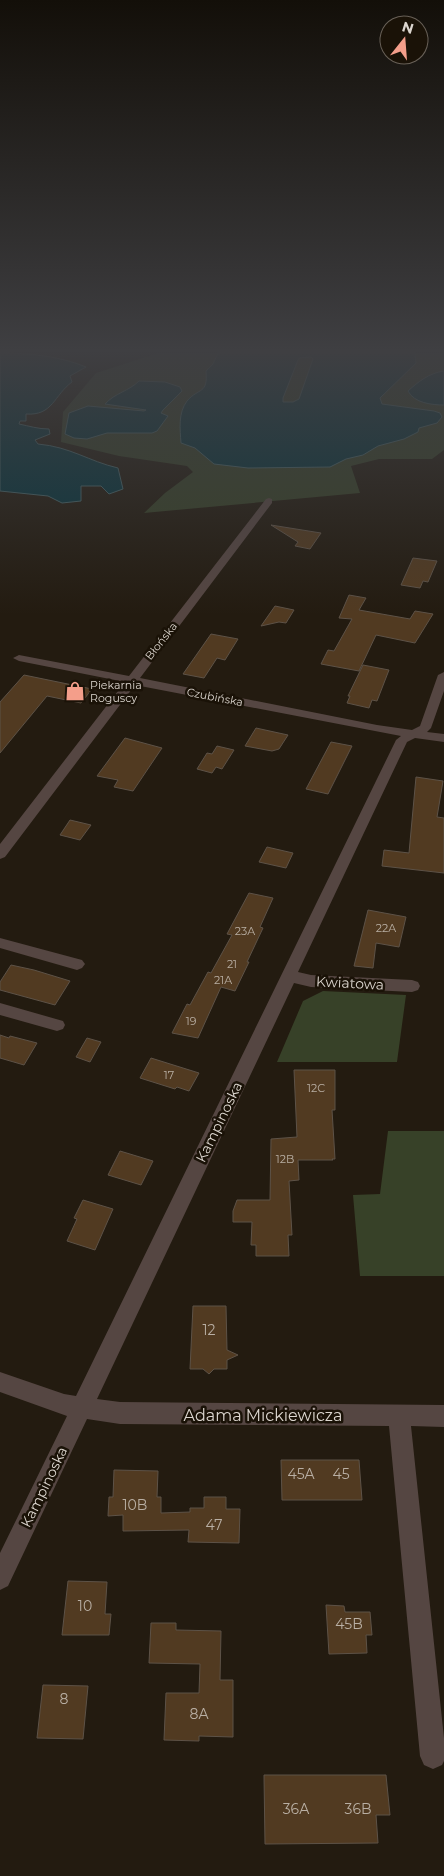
<svg xmlns="http://www.w3.org/2000/svg" width="444" height="1876" viewBox="0 0 444 1876" font-family="Montserrat,sans-serif">
<rect width="100%" height="100%" fill="#231b10"/>
<path fill="#374128" d="M159,353H444V450L432,459H379L351,466L360,493L144,513L165,493L193,472L187,466L119,456L61,442L63,412L96,373Z
M323,991L406,995L397,1062H277L303,1001Z
M388,1131H444V1276H360L353,1195L380,1194Z"/>
<path fill="#05343d" stroke="#466569" fill-rule="evenodd" d="M0,353C28,353 60,356 86,367L70,376L72,382C54,395 53,416 26,414V421H20L19,424C29,426 38,429 49,429L50,434L35,440L38,444C71,447 88,461 118,468L123,489L109,494L101,486H81V501L62,503L48,496L0,491Z
M218,353H415L416,363L380,398L382,404L434,411L440,413L442,417L437,423L419,428L418,432L404,439L378,446L363,455L346,459L330,467L248,468L214,464L195,448L181,443C180,429 178,413 187,401C199,387 208,395 206,371L213,364ZM311,357L313,359L299,399L293,402H283V398L298,360L299,358Z
M444,371V405C432,405 414,403 408,391C418,382 429,373 444,371Z
M139,381L165,382L180,387L182,391L163,410L161,413L168,416L157,431L152,433H107L87,439L74,438L65,434L69,413L88,406L144,411L146,410L105,404C115,393 129,391 139,381Z"/>
<path fill="#513a21" stroke="#5d5247" d="M271,525L321,533L310,549L295,546L298,542Z
M413,558L437,561L428,582L423,581L420,588L401,585Z
M349,595L366,598L359,610L410,619L415,611L433,614L415,643L376,635L359,671L321,664L328,650L334,651L352,619L339,618Z
M275,606L294,610L286,623L279,622L261,626Z
M211,634L238,639L225,660L217,658L204,678L183,674Z
M363,665L389,670L377,701L372,700L369,708L347,703L350,696H348Z
M24,675L92,689L81,703L47,696L0,753V702Z
M256,728L288,735L279,749L272,751L245,746Z
M125,738L162,748L133,791L114,787L118,780L97,776Z
M331,742L352,746L328,794L306,789Z
M217,746L234,750L222,769L216,767L212,773L197,769L207,753L212,754Z
M416,777L443,781L437,817L444,818V873L382,866L384,850L409,853Z
M70,820L91,825L80,840L60,835Z
M267,847L293,853L286,868L259,862Z
M249,893L273,898L260,927L263,928L247,962H249L235,991L221,987L198,1038L172,1033L187,1004L190,1005L208,972L211,973L232,935L227,934Z
M368,910L406,917L399,947L376,943L373,968L354,966Z
M11,965L34,970L70,981L55,1005L0,990V982Z
M0,1035L9,1038L10,1036L37,1043L24,1065L0,1058Z
M87,1038L101,1042L90,1062L76,1057Z
M151,1058L199,1073L189,1091L177,1087L175,1089L140,1078Z
M294,1070H335V1110H332L335,1159H332L333,1160H298L299,1180L289,1181L292,1235H288L289,1256H256V1245H251L252,1222H233V1211L237,1200H270L271,1139L297,1137Z
M120,1151L153,1161L141,1185L108,1175Z
M83,1200L113,1209L95,1250L67,1241L77,1219L74,1218Z
M193,1306H226L227,1350L238,1355L227,1360V1369H214L209,1374L203,1369H190Z
M281,1460H359L362,1500H282Z
M114,1470L158,1471L157,1497H161V1513L190,1512V1508H204V1497H226V1509H240L239,1543L188,1542L189,1530L123,1531V1515L108,1516L109,1497H113Z
M68,1581L107,1582L105,1614H111L109,1635H62Z
M326,1605L344,1606L345,1612H370L372,1635H366L367,1653L329,1654Z
M151,1623H176V1630L221,1631L220,1680H233V1737L199,1736V1741L164,1740L166,1693H199L200,1664L149,1663Z
M43,1685L88,1686L83,1739L37,1738Z
M264,1775H386L390,1815H376L378,1843L265,1844Z"/>
<g fill="none" stroke-linecap="round" stroke-linejoin="round">
<path fill="#554642" fill-rule="evenodd" d="M269,498L272,499V503L140,678L377,725L412,730L420,726L438,675L444,672V691L431,728L427,732L444,734V742L415,738L407,742L298,972L311,975L412,980L418,982L420,986L418,990L412,992L311,987L294,983L97,1399L120,1402L444,1405V1427L411,1426L444,1738V1761L442,1765L433,1769L424,1765L420,1756L389,1426L120,1424L87,1419L8,1586L0,1590V1553L67,1416L0,1392V1372L64,1394L76,1396L396,740L401,736L135,685L5,857L0,859V844L125,682L19,661L13,658L19,655L129,676L266,499Z
M0,938L82,960L85,964L82,968L77,970L0,948Z
M0,1003L63,1021L65,1025L63,1029L57,1031L0,1015Z"/>
</g>
<linearGradient id="sky" x2="0" y2="1"><stop stop-color="#130f09"/><stop offset="0.57" stop-color="#3f3f42"/><stop offset="1" stop-color="#3f3f42" stop-opacity="0"/></linearGradient>
<rect width="444" height="615" fill="url(#sky)"/>
<defs>
<symbol id="shop-bare" viewBox="-9 -9 18 18"><path d="M-5-2.5h2.3a2.7 3.5 0 0 1 5.4 0H5L5.5 6h-11ZM-1.5-2.5h3a1.5 2.3 0 0 0-3 0Z" fill="#f49e8a" stroke="#1a1207" stroke-width="2.5" paint-order="stroke"/></symbol>
</defs>
<g fill-rule="evenodd">
<use href="#shop-bare" x="61" y="677" width="28" height="28"/>
</g>
<g text-anchor="middle" stroke-width="5" stroke-linejoin="round" paint-order="stroke">
<g font-size="11" fill="#dcd6cf" stroke="#1a1207">
<text transform="translate(161 641) rotate(-52)" y="4">Błońska</text>
<text transform="translate(215 697) rotate(11)" y="4">Czubińska</text>
</g>
<g font-size="11" fill="#dcd6cf" stroke="#1a1207" text-anchor="start">
<text x="90" y="689">Piekarnia<tspan x="90" dy="13">Roguscy</tspan></text>
</g>
<g font-size="11" fill="#b9afa4">
<text x="386" y="932">22A</text>
<text x="245" y="935">23A</text>
<text x="232" y="968">21</text>
<text x="223" y="984">21A</text>
<text x="191" y="1025">19</text>
<text x="169" y="1079">17</text>
<text x="316" y="1092">12C</text>
<text x="285" y="1163">12B</text>
</g>
<g font-size="14" fill="#dcd6cf" stroke="#1a1207">
<text transform="translate(350 983) rotate(3)" y="5">Kwiatowa</text>
<text transform="translate(219 1122) rotate(-64)" y="5">Kampinoska</text>
<text transform="translate(44 1487) rotate(-64)" y="5">Kampinoska</text>
</g>
<g font-size="14" fill="#b9afa4">
<text x="209" y="1335">12</text>
<text x="301" y="1479">45A</text>
<text x="341" y="1479">45</text>
<text x="135" y="1510">10B</text>
<text x="214" y="1530">47</text>
<text x="85" y="1611">10</text>
<text x="349" y="1629">45B</text>
<text x="64" y="1704">8</text>
<text x="199" y="1719">8A</text>
<text x="296" y="1814">36A</text>
<text x="358" y="1814">36B</text>
</g>
<g font-size="16" fill="#dcd6cf" stroke="#1a1207">
<text x="263" y="1421">Adama Mickiewicza</text>
</g>
</g>
<g transform="translate(404 40) rotate(17)"><circle r="24" fill="#1a1207" stroke="#686057"/>
<path d="M0-4L9 19L0 12L-9 19Z" fill="#f49e8a"/>
<text y="-8" font-size="14" font-weight="bold" text-anchor="middle" fill="#dcd6cf">N</text>
</g>
</svg>
